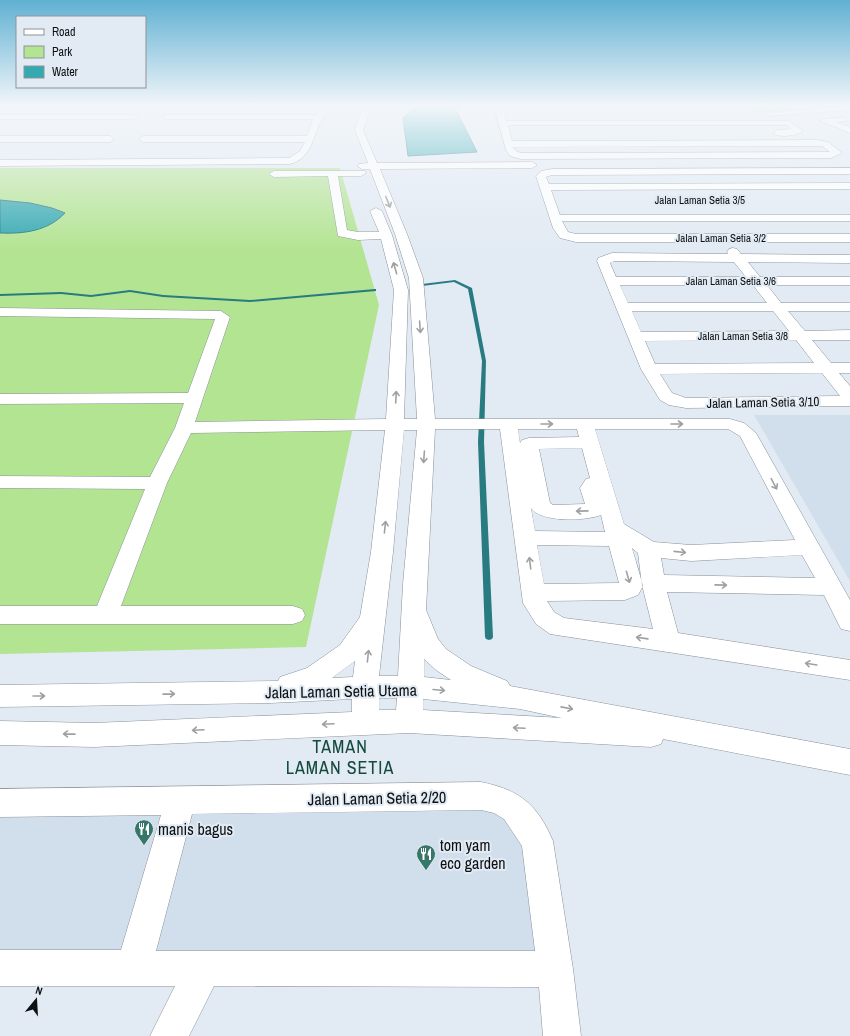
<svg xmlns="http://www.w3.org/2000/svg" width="850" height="1036" viewBox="0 0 850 1036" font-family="'Archivo Narrow',sans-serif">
<rect width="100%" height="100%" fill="#e2eaf3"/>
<path fill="#d1dfed" d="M755,415H850V581L754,415Z
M505,791L568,972L0,977V792Z"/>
<path fill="#b3e491" d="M749,106H788L801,111L757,112Z
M0,168H340L379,305L306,647L0,654Z"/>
<path fill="#35a9b1" stroke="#297b82" d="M415,106H454L477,152L408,156L403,118Z
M0,200L30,203L52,208L65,213C48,231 24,234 0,233Z"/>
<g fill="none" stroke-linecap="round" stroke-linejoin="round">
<path fill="#297b82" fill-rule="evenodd" d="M455,280L472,288L486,361L484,442L493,637L492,639L489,640L486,639L485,637L478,442L482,361L468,289L454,282L422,286L420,285L422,284Z
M375,289H376V291L250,302L163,297L130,292L91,297L61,294L0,296V294L61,292L91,295L130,290L163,295L250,300Z"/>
<defs>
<path id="minor" d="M325,106H333C329,111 324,114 321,121C312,138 312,158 290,164L0,166V160L289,158L300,151L305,142H143L139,139L143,136H307L313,119H166L162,117L166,115H317Z
M367,106H375L369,113L363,130L377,163L532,162L537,165L532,168L380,169L407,234L423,278L435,419H730L744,423L756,433L850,600V631L841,629L824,595L667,592L678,633L850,660V680L550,634L536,624L523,603L500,429H435L426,610L438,639L446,649L471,666L507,681L510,686L850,749V775L663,739L661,744L651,747L409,733L94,747L0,745V721L94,723L352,712V699L270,703L0,707V685L278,681L280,677L307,668L340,645L360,617L371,552L385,430L191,433L167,483L121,606H293L302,609L305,615L302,621L293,624H0V606H97L145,489L0,488V476L150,477L175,428L184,403L0,404V394L188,393L215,319L0,316V308L221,311L230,317L195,422L386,419L394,290L381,239L358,240L338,236L328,176L274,177L269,174L274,171H365L366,173L361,176H338L347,230L358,232H379L370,211L376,208L382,211L392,235L408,290L404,419H417L409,278L395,234L370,169H362L357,166L359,164L368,163L355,130L361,112ZM518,429H577L579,437L529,438L522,440L520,443ZM595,429H728L740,436L795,540L691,545L654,542L624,524ZM404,430H417L403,584L398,676H379L393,552ZM582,448L590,478L586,479L580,488L585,504L553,505L550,503L539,449ZM531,508C541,523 586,521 601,515L605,532L535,531ZM537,545L609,546L619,583L544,584ZM632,548L638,553L642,585L653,629L564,618L554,612L547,601L625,600L638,595L643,586ZM802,555L815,578L664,575L661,558L691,561ZM424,659L436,670L451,680L424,677ZM355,661L353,677L332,678ZM379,698H397L396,710H379ZM423,699L520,709L562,718L423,710Z
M494,106H502L506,121H789L803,131C798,136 778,138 773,133L777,130L791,129L787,125H508L512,141L817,140L828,142L842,153L831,158L521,159L510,156L506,150ZM817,146H822L830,152L521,153L516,151L513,147Z
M850,106V110L770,116L766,114L770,112Z
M0,115H134L138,117L134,119H0Z
M844,117L848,119L847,121L836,122L850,127V133L820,121L824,119Z
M0,136H110L114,139L110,142H0Z
M850,168V174L552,175L546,177L549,184L850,183V189L551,190L560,215H850V221H562L568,232L576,234H850V242H576L560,238L553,228L536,176L541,171L552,169Z
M733,248L737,249L741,254L850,255V263L748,262L760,277H850V285H767L781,303H850V311H788L805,331L850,330V340H812L831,363H850V373H839L850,386V406L686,408L669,405L660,400L641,369L597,261L598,258L612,253L728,254L727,252L729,249ZM614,261L734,262L746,277H616L610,263ZM620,285H753L767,303H628ZM632,311H773L789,331L641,332ZM796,340L814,363L655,364L645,341ZM822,373L840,396L686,398L672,393L660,374Z
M481,782C520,790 537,804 553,841L573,969L581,1036H543L539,987L214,986L189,1036H150L175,986H0V950H121L161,815L0,817V789ZM481,810L494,813L504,819L522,846L535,951H156L192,814Z"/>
</defs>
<use href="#minor" stroke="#899199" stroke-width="1"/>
<use href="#minor" fill="#fff" fill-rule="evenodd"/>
</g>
<defs><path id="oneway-shaft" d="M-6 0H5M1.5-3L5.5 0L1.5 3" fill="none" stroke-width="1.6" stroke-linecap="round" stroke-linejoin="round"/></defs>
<g stroke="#9fa0a1">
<use href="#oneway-shaft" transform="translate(388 202) rotate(68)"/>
<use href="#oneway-shaft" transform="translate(395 268) rotate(-106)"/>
<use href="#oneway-shaft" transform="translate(420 327) rotate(86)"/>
<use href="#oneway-shaft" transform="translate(396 397) rotate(-87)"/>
<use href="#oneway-shaft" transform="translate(547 424)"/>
<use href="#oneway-shaft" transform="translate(677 424)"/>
<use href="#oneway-shaft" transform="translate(424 457) rotate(94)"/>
<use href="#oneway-shaft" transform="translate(774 484) rotate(62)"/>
<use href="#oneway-shaft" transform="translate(582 511) rotate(179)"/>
<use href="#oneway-shaft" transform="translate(385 527) rotate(-84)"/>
<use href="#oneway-shaft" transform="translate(680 552) rotate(6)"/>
<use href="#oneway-shaft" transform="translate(530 563) rotate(-97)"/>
<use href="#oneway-shaft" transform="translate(628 577) rotate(74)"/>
<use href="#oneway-shaft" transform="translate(721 585) rotate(1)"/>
<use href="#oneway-shaft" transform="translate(642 638) rotate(-172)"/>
<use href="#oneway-shaft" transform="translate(368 656) rotate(-84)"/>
<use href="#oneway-shaft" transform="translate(811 664) rotate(-171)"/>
<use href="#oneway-shaft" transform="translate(439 690) rotate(5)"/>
<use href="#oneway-shaft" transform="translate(169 694) rotate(-1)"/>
<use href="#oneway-shaft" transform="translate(39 696)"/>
<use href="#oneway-shaft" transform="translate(567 708) rotate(11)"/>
<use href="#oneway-shaft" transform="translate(328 724) rotate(177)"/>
<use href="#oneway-shaft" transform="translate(519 728) rotate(-177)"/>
<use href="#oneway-shaft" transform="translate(198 730) rotate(177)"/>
<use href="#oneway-shaft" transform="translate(69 734) rotate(-179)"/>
</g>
<linearGradient id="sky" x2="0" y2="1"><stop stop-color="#60b0d2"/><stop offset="0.42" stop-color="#f2f6fa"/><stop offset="1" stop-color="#f2f6fa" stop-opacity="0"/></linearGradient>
<rect width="850" height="251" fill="url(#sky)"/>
<defs>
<symbol id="restaurant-pin" viewBox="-11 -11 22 30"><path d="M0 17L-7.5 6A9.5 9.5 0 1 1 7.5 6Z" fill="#367767" stroke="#e2eaf3"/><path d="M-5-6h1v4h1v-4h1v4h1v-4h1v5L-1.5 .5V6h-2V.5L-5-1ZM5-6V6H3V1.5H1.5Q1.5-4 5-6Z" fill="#fff"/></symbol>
</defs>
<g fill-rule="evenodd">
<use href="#restaurant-pin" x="133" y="818" width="22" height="30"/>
<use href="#restaurant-pin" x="415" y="843" width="22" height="30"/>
</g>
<g text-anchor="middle" stroke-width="4" stroke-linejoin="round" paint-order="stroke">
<g font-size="11" fill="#0e1113" stroke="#e2eaf3">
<text x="700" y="204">Jalan Laman Setia 3/5</text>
<text x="721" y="242">Jalan Laman Setia 3/2</text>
<text x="731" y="285">Jalan Laman Setia 3/6</text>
<text x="743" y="340">Jalan Laman Setia 3/8</text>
</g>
<g font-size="13" fill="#0e1113" stroke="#e2eaf3">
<text transform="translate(763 402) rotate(-1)" y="5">Jalan Laman Setia 3/10</text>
</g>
<g font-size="16" fill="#0e1113" stroke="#e2eaf3">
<text transform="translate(341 691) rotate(-1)" y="6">Jalan Laman Setia Utama</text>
<text transform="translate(377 798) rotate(-1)" y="6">Jalan Laman Setia 2/20</text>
</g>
<g font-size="16" fill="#0e1113" stroke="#e2eaf3" text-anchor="start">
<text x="158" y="835">manis bagus</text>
<text x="440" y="851">tom yam<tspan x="440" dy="18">eco garden</tspan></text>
</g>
<g font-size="18" letter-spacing="1" fill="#144a3e" stroke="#e2eaf3">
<text x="340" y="753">TAMAN<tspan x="340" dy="21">LAMAN SETIA</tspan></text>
</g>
</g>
<rect x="16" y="16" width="130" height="72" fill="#e2eaf3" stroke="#8d9399"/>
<rect x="24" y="29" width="20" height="6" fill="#ffffff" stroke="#8d9399"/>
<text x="52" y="36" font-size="12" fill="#0e1113">Road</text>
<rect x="24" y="46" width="20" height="12" fill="#b3e491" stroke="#8d9399"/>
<text x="52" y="56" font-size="12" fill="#0e1113">Park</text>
<rect x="24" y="66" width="20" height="12" fill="#35a9b1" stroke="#8d9399"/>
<text x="52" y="76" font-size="12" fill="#0e1113">Water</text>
<g transform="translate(36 1000) rotate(18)" stroke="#e2eaf3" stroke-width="3" paint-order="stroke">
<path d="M0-3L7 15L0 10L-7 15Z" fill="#0e1113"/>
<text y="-6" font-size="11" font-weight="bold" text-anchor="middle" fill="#0e1113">N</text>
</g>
</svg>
